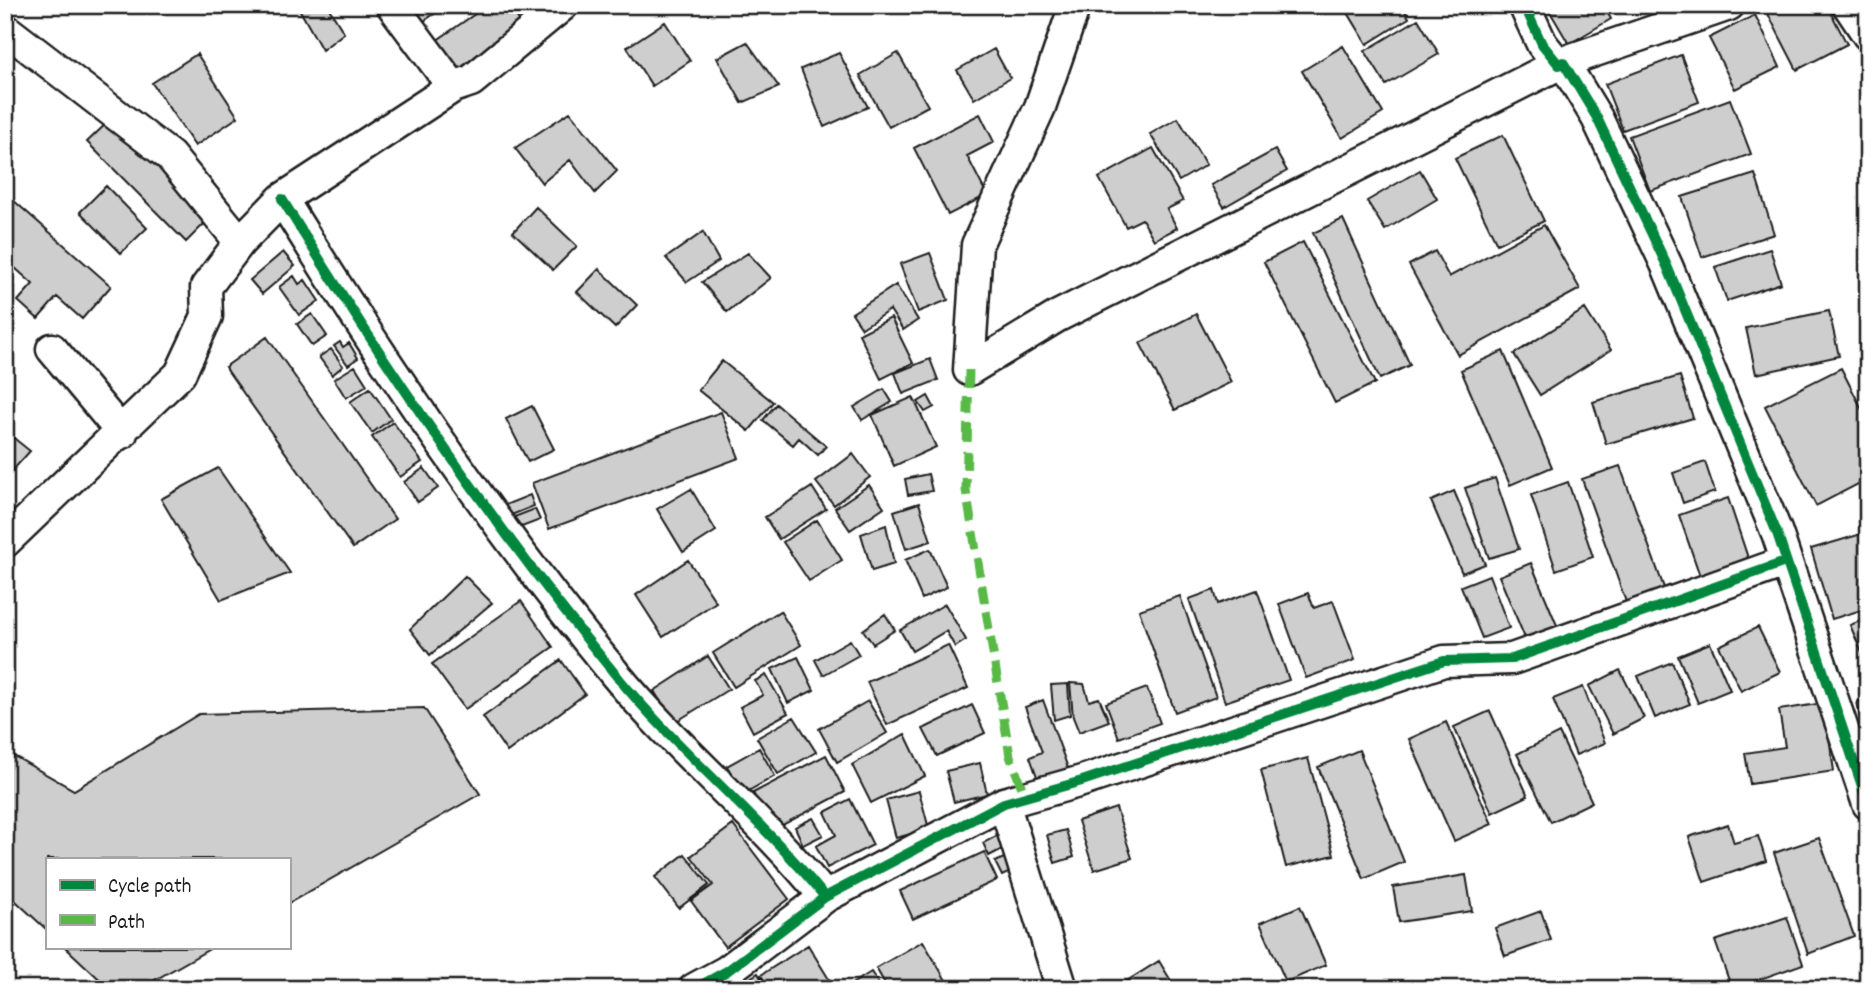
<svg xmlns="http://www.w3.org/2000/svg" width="1873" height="994" viewBox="0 0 1873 994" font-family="Dekko,sans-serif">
<rect width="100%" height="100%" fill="#fff"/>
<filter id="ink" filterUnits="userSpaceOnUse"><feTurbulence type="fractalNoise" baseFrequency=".0143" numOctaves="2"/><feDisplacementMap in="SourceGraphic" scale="14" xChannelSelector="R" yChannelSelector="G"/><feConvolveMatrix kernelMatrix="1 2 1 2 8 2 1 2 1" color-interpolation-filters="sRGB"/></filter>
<g filter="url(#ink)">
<path fill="#cecece" stroke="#1c1c1c" stroke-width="2" d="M297,5H327L344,33L322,50Z
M404,5H447L418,25Z
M488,5H509L522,25L450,75L430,45Z
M1357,5H1402L1409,18L1367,44L1347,11Z
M1546,5H1603L1611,19L1569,44Z
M1779,5H1827L1847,44L1797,70L1767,12Z
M1755,15L1780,67L1735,89L1709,38Z
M1418,19L1439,54L1386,85L1365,51Z
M665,22L690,61L652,86L627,47Z
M747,42L779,87L742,103L717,58Z
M1343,46L1383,113L1342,138L1302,71Z
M994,49L1010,78L974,99L957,70Z
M839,53L868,107L824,127L801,69Z
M898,53L928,106L889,127L860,75Z
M197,54L238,117L195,146L152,83Z
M1681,55L1699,102L1623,130L1605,84Z
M1730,99L1751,154L1650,191L1629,136Z
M570,112L617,171L595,193L570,160L542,183L515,148Z
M980,114L994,142L967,156L987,195L948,215L914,148Z
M1178,118L1206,165L1179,181L1150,134Z
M111,119L210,218L186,242L87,142Z
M1503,135L1544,221L1497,244L1455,158Z
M1153,148L1183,201L1167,209L1177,228L1154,240L1142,219L1126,227L1099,178Z
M1275,150L1287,171L1224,207L1211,185Z
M1420,170L1437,199L1385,230L1367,201Z
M1755,174L1774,234L1702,257L1682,197Z
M106,186L147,228L121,253L80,212Z
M5,193L111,286L82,319L57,297L38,319L18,301L33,284L5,259Z
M536,207L577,246L553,270L513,232Z
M1343,219L1410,365L1380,379L1313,233Z
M1544,225L1580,289L1458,355L1409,265L1435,251L1449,277Z
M703,232L719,261L687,282L666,258Z
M1303,242L1375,383L1335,403L1264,262Z
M1770,249L1781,283L1727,301L1715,267Z
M283,252L295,266L262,294L250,280Z
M748,253L771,278L727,312L702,282Z
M930,253L948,300L918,312L900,264Z
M599,269L637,305L615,328L577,292Z
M294,276L299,284L305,280L319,301L299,315L279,287Z
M896,285L918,320L903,330L890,310L862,328L852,313Z
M1585,309L1611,350L1540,395L1514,354Z
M1829,311L1839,356L1756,374L1746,328Z
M312,314L327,336L312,346L297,324Z
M1196,314L1231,382L1175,410L1140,343Z
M891,318L913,363L881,379L859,334Z
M267,337L395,519L353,548L225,367Z
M340,342L343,347L349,343L358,358L348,365L334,346Z
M331,349L343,366L332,375L319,357Z
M1503,351L1552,467L1510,485L1461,370Z
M930,359L938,380L903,394L895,373Z
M722,361L773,402L749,431L698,390Z
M355,366L367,385L346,398L334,379Z
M1841,368L1868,421V479L1816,506L1765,406Z
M1680,376L1693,418L1606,444L1593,402Z
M370,388L391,419L372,433L350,402Z
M884,389L892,402L862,420L854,407Z
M928,396L934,407L925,412L918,402Z
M913,397L936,447L894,466L872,415Z
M776,404L826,446L818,455L799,438L793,445L763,420Z
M532,406L554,449L528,462L506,419Z
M721,412L739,458L549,529L532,483Z
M393,422L422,462L400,477L372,437Z
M5,431L30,451L5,479Z
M853,454L870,477L834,505L816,482Z
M1705,462L1715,492L1683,503L1673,473Z
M1620,466L1664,588L1626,602L1582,479Z
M218,468L290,573L221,600L161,499Z
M424,468L438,488L418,502L404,482Z
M928,474L932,491L908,495L905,479Z
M1495,478L1519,549L1489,558L1465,488Z
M1568,482L1593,557L1556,570L1531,495Z
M869,485L884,507L850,530L835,508Z
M812,487L826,509L779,539L765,517Z
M691,489L716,531L683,552L657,509Z
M1454,491L1485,564L1462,573L1431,501Z
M530,495L534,506L509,516L505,505Z
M1728,498L1748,558L1700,576L1679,515Z
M919,503L931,541L906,549L894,511Z
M535,509L540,520L514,530L509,519Z
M817,520L842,560L809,581L783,542Z
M886,525L894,564L872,571L861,534Z
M1868,532V608L1832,619L1811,549Z
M930,549L947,587L922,599L905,560Z
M688,560L716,602L663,637L636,595Z
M1531,563L1559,630L1527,643L1499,576Z
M1489,575L1509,628L1482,638L1461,586Z
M465,576L492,603L430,655L410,629Z
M1214,590L1218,604L1257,590L1289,680L1225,702L1189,599Z
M1308,593L1314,608L1333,601L1355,660L1306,678L1279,604Z
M1180,596L1216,697L1175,712L1139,610Z
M521,601L553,647L465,709L432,664Z
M945,604L966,640L955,647L946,631L912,651L900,630Z
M780,611L801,645L734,687L713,653Z
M885,614L895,630L873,644L863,630Z
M1868,618V667L1850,625Z
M1758,627L1780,672L1741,691L1719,646Z
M850,640L859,655L823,675L815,660Z
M1710,643L1730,690L1698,703L1678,656Z
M948,645L968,688L887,725L867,682Z
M708,656L729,689L674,723L654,691Z
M798,657L814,690L788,703L772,669Z
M561,660L585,694L507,752L483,717Z
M1672,662L1690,704L1655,718L1638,676Z
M1620,670L1644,718L1613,734L1589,686Z
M766,675L788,713L753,732L740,707L763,695L755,681Z
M1070,683L1084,684L1089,701L1099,698L1109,721L1079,732L1073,717Z
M1068,684L1070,715L1054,720L1051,685Z
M1583,687L1605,743L1576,755L1553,699Z
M1147,688L1160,723L1119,738L1106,703Z
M1868,699V748L1857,702Z
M1043,700L1069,771L1039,782L1030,757L1042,752L1025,707Z
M868,701L887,733L837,762L819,729Z
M1824,703L1834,771L1750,784L1745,753L1785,747L1779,710Z
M972,705L985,733L937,756L923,729Z
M424,708L480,794L289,903V859H47V930L5,891V751L74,790L199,714Z
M1490,711L1528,796L1492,813L1454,727Z
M794,717L816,752L778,774L757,738Z
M1446,722L1492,824L1454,841L1409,739Z
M1559,733L1592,802L1551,822L1517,754Z
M905,734L925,776L871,803L852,765Z
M759,748L775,776L743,794L727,766Z
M1359,750L1404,862L1364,879L1318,767Z
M826,755L845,792L773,830L753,793Z
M1308,758L1334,855L1286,867L1261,770Z
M980,763L987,794L954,802L946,771Z
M919,791L929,829L896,838L886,800Z
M850,799L873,845L827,868L816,846L836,835L825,812Z
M1116,808L1132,858L1094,870L1078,821Z
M813,818L823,835L803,845L795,827Z
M1728,824L1734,843L1758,836L1766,861L1704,882L1689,837Z
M733,825L789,899L725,947L691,901L713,885L691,856Z
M1066,830L1074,857L1055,863L1047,835Z
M1002,833L1008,846L989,856L983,843Z
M1819,838L1854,936L1808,954L1774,853Z
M984,852L997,880L913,919L900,891Z
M685,854L709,885L679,908L655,877Z
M1013,854L1019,868L1002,876L995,862Z
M1466,875L1472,911L1399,922L1393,887Z
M1300,906L1326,965L1286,982L1260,923Z
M1541,911L1551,940L1505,956L1495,928Z
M1787,917L1803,964L1732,989L1715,941Z
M923,941L951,989H888L876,968Z
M808,945L835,989H769L761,975Z
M65,947H213L139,989H110Z
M1159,961L1176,989H1114Z
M871,972L882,989H852L850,985Z
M758,973L767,989H733Z"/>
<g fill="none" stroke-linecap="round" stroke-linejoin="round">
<defs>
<path id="street" d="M392,5L453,87
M1524,5L1542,44L1559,65L1563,62L1597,118L1667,266L1777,533L1868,804
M1848,5L1868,35
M5,29L170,156L240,242
M282,199C383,363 492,525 615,674C680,753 761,818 825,897L727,971L694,989
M52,349L122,433
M969,370L1058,316L1563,62L1729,5
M969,370L977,245L1040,107L1075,5
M5,542L180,374L207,316L206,287L240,242L282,199L453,87L471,81L563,5
M1004,803L1062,989
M825,897L1004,803L1082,781L1444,661L1512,659L1785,562"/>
</defs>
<use href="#street" stroke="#1c1c1c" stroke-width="35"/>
<use href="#street" stroke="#fff" stroke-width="30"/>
<path stroke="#58b947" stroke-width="9" stroke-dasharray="18 9" stroke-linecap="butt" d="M969,370L966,490L1010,756L1025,796"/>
<defs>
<path id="cycleway" d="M1524,5L1542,44L1559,65L1563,62L1597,118L1667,266L1777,533L1868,804
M282,199C383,363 492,525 615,674C680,753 761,818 825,897L727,971L694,989
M825,897L1004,803L1082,781L1444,661L1512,659L1785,562"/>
</defs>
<use href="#cycleway" stroke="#fff" stroke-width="15"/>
<use href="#cycleway" stroke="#00873e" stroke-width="10"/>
</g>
</g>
<rect width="1873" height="994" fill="none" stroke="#fff" stroke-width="28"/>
<rect x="14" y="14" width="1845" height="966" fill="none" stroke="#1c1c1c" stroke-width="2.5" filter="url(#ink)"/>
<rect x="46" y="858" width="245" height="91" fill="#ffffff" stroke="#a4a4a4" stroke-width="2"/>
<rect x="60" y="880" width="35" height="10" fill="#00873e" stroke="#a4a4a4" stroke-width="2"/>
<text x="108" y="892" font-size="21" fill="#1c1c1c">Cycle path</text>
<rect x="60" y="915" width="35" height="10" fill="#58b947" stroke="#a4a4a4" stroke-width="2"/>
<text x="108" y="928" font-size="21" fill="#1c1c1c">Path</text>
</svg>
